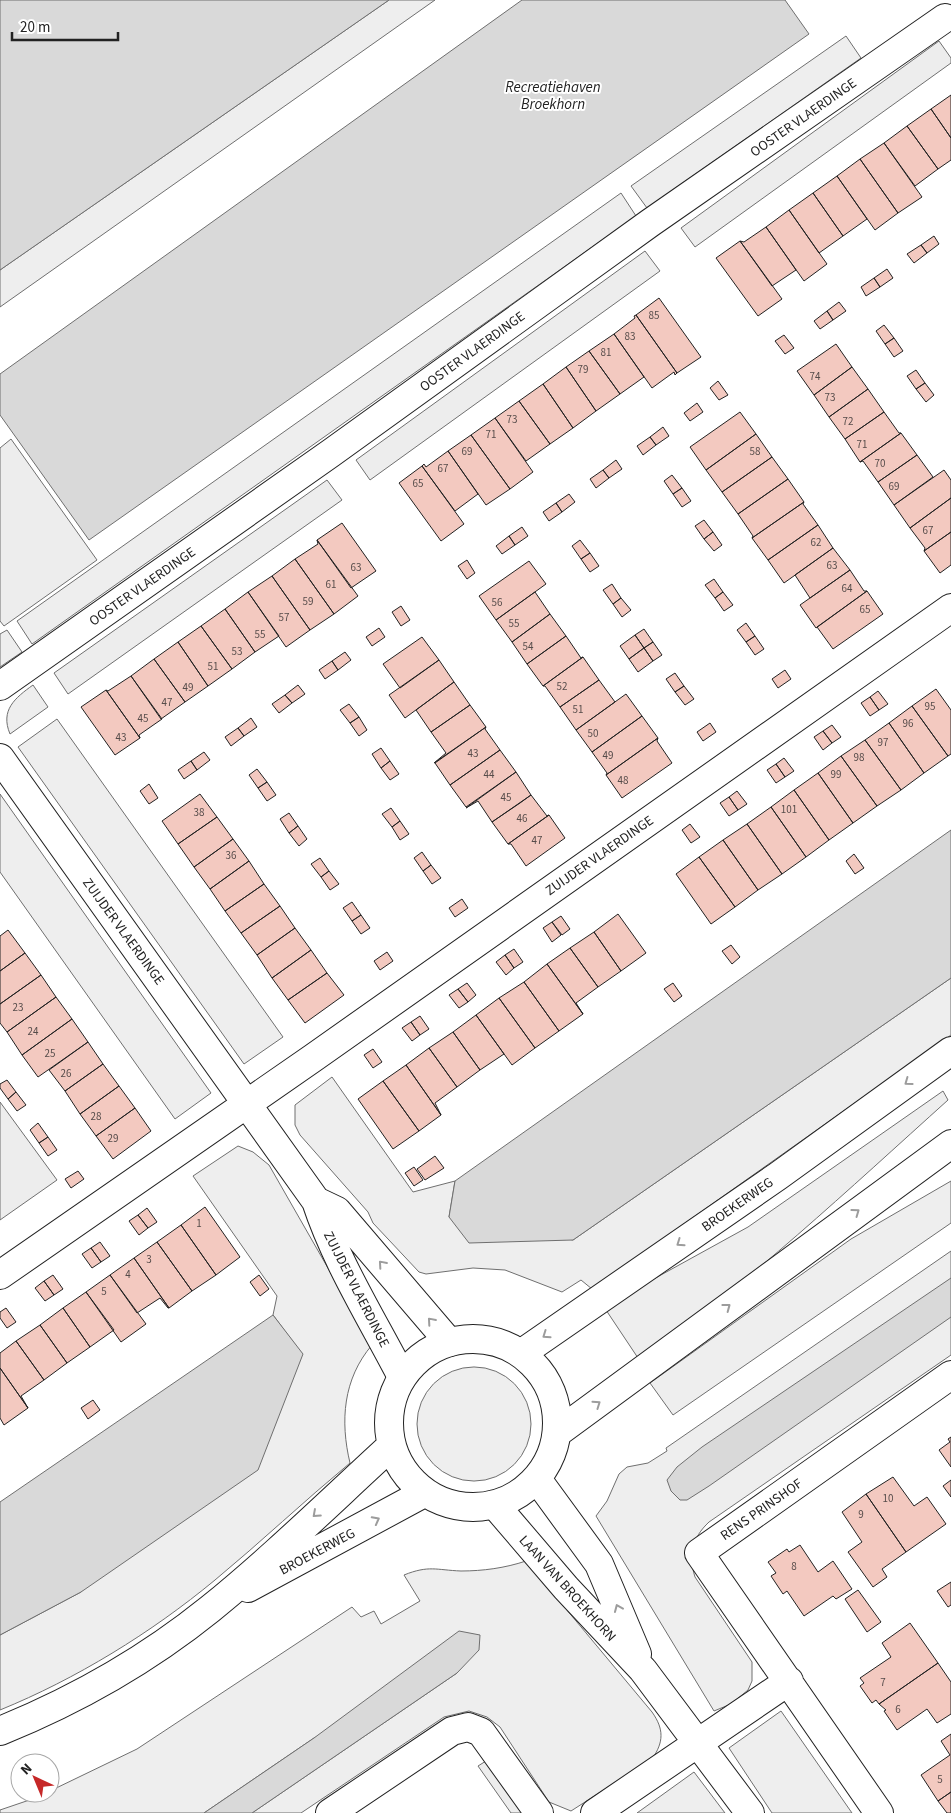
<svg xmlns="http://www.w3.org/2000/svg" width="951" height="1813" viewBox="0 0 951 1813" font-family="'Source Sans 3',sans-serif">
<rect width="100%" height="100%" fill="#fff"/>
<path fill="#eee" stroke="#6f6f6f" d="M389,0H435L0,307V270Z
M846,36L861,58L647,208L631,186Z
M621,193L636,216L32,644L17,621Z
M7,630L22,652L0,667V634Z
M33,685L48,707L10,734C0,710 15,698 33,685Z
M57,719L283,1037L244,1064L18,747Z
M0,794L211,1093L175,1119L0,872Z
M951,978V1035L592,1289L581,1280L562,1292L505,1270L473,1268L426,1274L419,1272L373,1223L368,1212L300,1135L295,1125V1105L332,1077L413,1192L455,1181L449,1217L573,1240Z
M943,1091L948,1100C848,1190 750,1282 640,1361L606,1310L650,1281L748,1227Z
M238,1146L253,1152L269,1165L372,1345C343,1379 340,1421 350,1463C304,1501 261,1542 215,1580C151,1633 76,1679 0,1710V1635L81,1592L302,1354L273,1315L277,1296L193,1176Z
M951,1181V1223L673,1415L650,1383L851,1239Z
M951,1251V1355L709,1522C692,1538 688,1555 695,1577L752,1662V1681L748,1690L731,1704L714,1711L596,1516L607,1501L619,1474L627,1467L648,1463L667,1451L666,1448Z
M417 1424a57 57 0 1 1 114 0a57 57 0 1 1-114 0Z
M526,1561L652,1712C664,1729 664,1742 652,1759L571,1811L549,1802L500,1727L487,1717L469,1711L444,1717L301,1813H252L457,1673L314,1738L204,1813H0V1810L50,1793V1791L137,1749L352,1607L361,1617L374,1611L381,1624L420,1601L404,1575C429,1565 436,1570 461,1571C483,1571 505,1568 526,1561Z
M781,1711L852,1813H772L729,1748Z
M694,1772L725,1813H637Z"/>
<path fill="#ededed" stroke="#6f6f6f" d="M939,41L951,58V63L695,247L681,228Z
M645,251L660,271L370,480L356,460Z
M11,439L97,560L4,626L0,621V448Z
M327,480L342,500L68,694L54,673Z
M0,1102L57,1180L0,1220Z
M486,1761L523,1813H511L478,1766Z"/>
<path fill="#d9d9d9" stroke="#6f6f6f" d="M0,0H389L0,270Z
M522,0H785L809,34L89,540L0,415V374Z
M951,830V978L573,1240L469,1243L449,1217L455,1181Z
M951,1278V1317L709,1486L687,1500H680L671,1491L667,1480L677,1467L702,1447Z
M273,1315L303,1354L258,1470L81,1592L0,1635V1502Z
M459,1631L480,1635L479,1650L457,1673L252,1813H204L314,1738Z"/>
<path fill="#f3c9c0" stroke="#222" d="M951,95V138L931,109Z
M931,109L951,138V160L938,169L907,126Z
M907,126L938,169L915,186L884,143Z
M884,143L922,197L898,213L860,159Z
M860,159L898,213L875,230L837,176Z
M837,176L867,219L843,236L813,193Z
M813,193L843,236L819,253L789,210Z
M789,210L827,264L804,281L766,227Z
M766,227L796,270L772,286L740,241L744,242Z
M934,236L939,244L927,253L921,245Z
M740,241L782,299L758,316L716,258Z
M921,245L927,253L914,263L907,254Z
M887,269L893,278L880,287L874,278Z
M874,278L880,287L866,296L861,287Z
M659,298L701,357L677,373L636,315Z
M839,302L846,311L833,320L827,311Z
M827,311L833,320L820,329L814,321Z
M636,315L677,373L675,375L674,372L652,388L614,334L635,318L634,316Z
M884,325L894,338L885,344L876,331Z
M614,334L644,377L620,394L589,351Z
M784,335L794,348L785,354L775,341Z
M894,338L903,351L894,357L885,344Z
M836,344L852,367L814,395L797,371Z
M589,351L620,394L596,411L566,367Z
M566,367L596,411L573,428L543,384Z
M852,367L868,389L829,417L814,395Z
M916,370L925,383L916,389L907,376Z
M718,381L728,395L719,400L710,388Z
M925,383L934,395L926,402L916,389Z
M543,384L573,428L550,444L519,401Z
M868,389L884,412L845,439L829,417Z
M519,401L550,444L526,461L495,418Z
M697,403L703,412L690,421L684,413Z
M740,412L756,434L706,470L690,447Z
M884,412L899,433H901L860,462L845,439Z
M495,418L533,472L510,489L471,435Z
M663,427L669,436L656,445L650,437Z
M901,433L917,455L878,482L863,461L860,462Z
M756,434L772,457L722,492L706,470Z
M471,435L510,489L486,505L448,451Z
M650,437L656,445L643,455L637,446Z
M448,451L478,494L455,511L422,466L424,464L426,467Z
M917,455L933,477L894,505L878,482Z
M772,457L788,479L738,514L722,492Z
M616,460L622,469L609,478L603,470Z
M422,466L464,524L441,541L399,483Z
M603,470L609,478L596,488L590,479Z
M944,470L951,480V498L910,528L894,505Z
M672,475L682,488L673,494L664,481Z
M788,479L804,502L752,538L753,536L738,514Z
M682,488L691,501L682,507L673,494Z
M569,494L575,502L562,512L556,503Z
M951,498V532L924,551L925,548L910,528Z
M804,502L803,504L818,525L768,560L752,538Z
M556,503L562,512L549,521L543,512Z
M704,520L713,532L704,539L695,526Z
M342,523L376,571L351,588L317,540Z
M818,525L833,548L784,583L768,560Z
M522,527L528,536L515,545L509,536Z
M713,532L722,545L714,551L704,539Z
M951,532V565L940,573L924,551Z
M509,536L515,545L502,554L496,546Z
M317,540L358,596L334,614L295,559L318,544Z
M580,540L590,553L581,559L572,546Z
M833,548L850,570L810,598L795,575Z
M590,553L599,566L590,572L581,559Z
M295,559L334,614L310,630L272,576Z
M467,560L475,573L467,579L458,566Z
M529,561L546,584L496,620L479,596Z
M850,570L864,591H867L816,628L800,605Z
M272,576L310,630L286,647L248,592Z
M714,579L723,592L715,598L705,585Z
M612,584L621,598L613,604L603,590Z
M867,591L883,614L833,649L817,627Z
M248,592L279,636L255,652L225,609Z
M535,592L550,614L512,642L496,620Z
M723,592L733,605L724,611L715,598Z
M621,598L631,610L622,617L613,604Z
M401,606L410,620L401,626L392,612Z
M225,609L255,652L232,669L201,626Z
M550,614L566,636L527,664L512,642Z
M746,623L755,636L746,642L737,630Z
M201,626L232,669L208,686L178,642Z
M379,628L385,637L372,646L366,637Z
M644,629L653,642L644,648L635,635Z
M635,635L644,648L629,659L620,646Z
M566,636L581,658L583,657L543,686L527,664Z
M755,636L764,649L755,655L746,642Z
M422,637L439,660L400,688L383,664Z
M178,642L208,686L185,702L154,659Z
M653,642L662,655L653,661L644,648Z
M644,648L653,661L638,672L629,659Z
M345,652L351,660L338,670L332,661Z
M583,657L599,680L560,707L545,686H543Z
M154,659L185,702L161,719L131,676Z
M439,660L454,682L405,718L389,695Z
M332,661L338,670L325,679L319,670Z
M785,670L791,679L778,688L772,679Z
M675,673L684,686L675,692L666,679Z
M131,676L162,719L139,735L140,738L106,690L108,691Z
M599,680L615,702L576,730L560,707Z
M454,682L470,705L431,732L416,710Z
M298,685L305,694L292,703L285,695Z
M684,686L694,699L685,705L675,692Z
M936,689L951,710V754L948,756L912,706Z
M106,690L140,738L115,755L81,707Z
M878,691L888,704L879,710L870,697Z
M626,694L642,716L592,752L576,730Z
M285,695L292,703L279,713L272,704Z
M870,697L879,710L870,716L861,703Z
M349,704L359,717L350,723L340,710Z
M470,705L486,727L434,763L446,753L431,732Z
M912,706L948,756L924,773L889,723Z
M642,716L658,738L606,775L607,773L592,752Z
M359,717L367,730L359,736L350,723Z
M251,718L257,727L244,736L238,728Z
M710,723L716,732L703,741L697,732Z
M889,723L924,773L901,790L865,740Z
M832,725L841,737L832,743L823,731Z
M486,727L485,729L500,750L450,785L435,763Z
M238,728L244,736L231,746L225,737Z
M823,731L832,743L823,750L814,737Z
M658,738L657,741L672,763L622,798L606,775Z
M865,740L901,790L877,806L841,756Z
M381,748L390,761L381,768L372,754Z
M500,750L516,772L466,807L450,785Z
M204,752L210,760L197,770L191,761Z
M841,756L877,806L853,823L818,773Z
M784,758L794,771L785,777L776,764Z
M191,761L197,770L184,779L178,770Z
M390,761L399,774L390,780L381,768Z
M776,764L785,777L776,783L767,770Z
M257,769L267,782L258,788L249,775Z
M516,772L531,795L520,803L492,822L478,801L466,808Z
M818,773L853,823L829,840L794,790Z
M267,782L276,795L267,801L258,788Z
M149,784L158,798L149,804L140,791Z
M794,790L829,840L806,857L771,807Z
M737,791L747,804L738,810L729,797Z
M200,794L217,817L178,844L162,821Z
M531,795L547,816L549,815L508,844L492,822Z
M729,797L738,810L729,816L720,803Z
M771,807L806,857L782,874L747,824Z
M391,808L400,821L392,827L382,814Z
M289,813L298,826L289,833L280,819Z
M549,815L565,838L526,866L511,844H508Z
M217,817L233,839L194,867L178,844Z
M400,821L409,834L400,840L392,827Z
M690,824L700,837L691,843L682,830Z
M747,824L782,874L758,890L723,840Z
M298,826L307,839L299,846L289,833Z
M233,839L249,861L210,889L194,867Z
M723,840L758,890L735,907L699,857Z
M422,852L431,865L423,871L414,858Z
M854,854L864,868L855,874L846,861Z
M699,857L735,907L711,924L676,874Z
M320,858L329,871L321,877L311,864Z
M249,861L264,884L225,911L210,889Z
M431,865L441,878L432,884L423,871Z
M329,871L339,884L330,890L321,877Z
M264,884L280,906L241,933L225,911Z
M462,899L468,908L455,917L449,908Z
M352,902L361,915L352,921L343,908Z
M280,906L295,928L257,955L241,933Z
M618,914L646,953L621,971L594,932Z
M361,915L370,928L361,934L352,921Z
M561,916L570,929L562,935L552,922Z
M552,922L561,935L552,942L543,928Z
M295,928L311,950L272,978L257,955Z
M8,930L25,953L0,971V936Z
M594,932L621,971L598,987L570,948Z
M731,945L740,957L732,964L722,951Z
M570,948L598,987L576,1003L583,1014L547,964Z
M514,949L523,962L514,968L505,955Z
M311,950L327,973L288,1000L272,978Z
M387,952L393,961L380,970L374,961Z
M25,953L41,975L0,1004V971Z
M505,955L514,968L506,975L496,962Z
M547,964L583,1014L559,1031L524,982Z
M327,973L344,995L305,1023L288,1000Z
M41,975L56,997L7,1032L0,1023V1004Z
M524,982L559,1031L535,1048L499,998Z
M467,983L476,995L468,1002L458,989Z
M673,983L682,996L674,1002L664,989Z
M458,989L468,1002L459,1008L449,995Z
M56,997L72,1019L22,1055L7,1032Z
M499,998L535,1048L512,1065L476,1015Z
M476,1015L504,1054L480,1070L453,1032Z
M420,1016L429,1029L420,1035L411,1022Z
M72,1019L88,1042L38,1077L22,1055Z
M411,1022L420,1035L412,1041L402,1028Z
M453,1032L480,1070L457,1087L429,1048Z
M88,1042L103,1064L65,1091L49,1070Z
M429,1048L457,1087L435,1103L441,1115L406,1065Z
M373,1049L382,1062L373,1068L364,1055Z
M103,1064L119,1086L80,1114L65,1091Z
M406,1065L441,1115L419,1131L383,1081Z
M7,1080L16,1092L8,1099L0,1088V1084Z
M383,1081L419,1131L393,1149L358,1099Z
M119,1086L135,1108L96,1136L80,1114Z
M16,1092L26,1105L17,1111L8,1099Z
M135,1108L151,1131L113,1159L96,1136Z
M38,1123L48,1137L39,1143L30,1130Z
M48,1137L57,1150L48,1156L39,1143Z
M435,1156L444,1168L425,1180L417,1169Z
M414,1167L423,1180L414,1186L405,1173Z
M78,1171L84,1179L71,1188L65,1179Z
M205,1207L240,1257L216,1275L181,1225Z
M147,1208L157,1222L148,1228L138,1215Z
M138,1215L148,1228L139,1235L129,1221Z
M181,1225L216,1275L192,1291L157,1242Z
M100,1242L110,1256L101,1262L91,1248Z
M157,1242L192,1291L169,1308L134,1258Z
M91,1248L101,1262L92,1268L82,1254Z
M134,1258L169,1308H168L160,1298L137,1313L110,1275Z
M53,1275L63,1289L54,1295L44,1281Z
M110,1275L146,1324L121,1342L86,1292Z
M259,1275L269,1289L260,1296L250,1282Z
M44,1281L54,1295L45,1301L35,1288Z
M86,1292L114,1330L90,1347L63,1308Z
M6,1308L16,1322L7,1328L0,1318V1312Z
M63,1308L90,1347L67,1363L40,1325Z
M40,1325L67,1363L44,1380L16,1341Z
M16,1341L44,1380L21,1396L28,1408L0,1368V1353Z
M0,1368L28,1408L4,1425L0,1418Z
M93,1400L100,1410L88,1419L81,1408Z
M951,1437V1467L939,1450L950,1442L948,1439Z
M893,1477L914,1506L927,1497L946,1524L906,1552L866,1494Z
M951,1480V1497L943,1486Z
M866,1494L906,1552L882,1569L887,1577L873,1587L848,1552L862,1542L842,1512Z
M800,1545L818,1572L833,1561L852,1589L836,1599L833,1596L804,1616L787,1591L783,1594L771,1576L776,1573L768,1562L787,1549L789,1552Z
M951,1582V1605L948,1607L937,1591Z
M858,1590L881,1622L867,1632L845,1599Z
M910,1623L938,1663L879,1704L876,1700L872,1703L860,1686L864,1683L860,1678L891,1657L882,1643Z
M938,1663L951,1682V1714L937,1723L927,1709L897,1730L884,1711L886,1710L879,1704Z
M951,1734V1792L938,1801L921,1775L950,1755L941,1741Z
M951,1792V1813H947L938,1801Z"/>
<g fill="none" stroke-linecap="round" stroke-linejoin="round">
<defs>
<path id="minor" d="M0,686L331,453L650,223L945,18
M0,758L316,1201C336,1262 372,1319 402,1377
M316,1201L337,1211L449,1342
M0,1275L313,1058L951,608
M537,1479L599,1564L637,1654
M495,1505L566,1588L643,1670L750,1813
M330,1813L452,1731L468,1727L481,1732L539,1813
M595,1813L789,1681
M879,1813L699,1553L951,1375"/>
<path id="tertiary" d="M389 1423a84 84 0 1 1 168 0a84 84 0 1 1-168 0Z
M522,1353L778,1176L951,1051
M557,1433L951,1144
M248,1588L424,1493
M0,1731C74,1701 148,1659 210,1609C272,1559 332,1500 391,1446"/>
</defs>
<use href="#minor" stroke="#222" stroke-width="30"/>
<use href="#tertiary" stroke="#222" stroke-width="30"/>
<use href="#minor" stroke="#fff" stroke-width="28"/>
<use href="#tertiary" stroke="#fff" stroke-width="28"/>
</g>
<defs><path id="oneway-chevron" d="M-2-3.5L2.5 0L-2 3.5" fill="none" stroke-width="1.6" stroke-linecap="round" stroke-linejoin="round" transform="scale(1.25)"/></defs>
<g stroke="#9c9c9c">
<use href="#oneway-chevron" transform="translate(908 1082) rotate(144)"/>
<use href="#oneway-chevron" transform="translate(856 1212) rotate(-36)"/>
<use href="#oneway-chevron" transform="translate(680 1243) rotate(145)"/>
<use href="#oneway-chevron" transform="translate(382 1264) rotate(-131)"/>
<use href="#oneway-chevron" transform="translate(727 1307) rotate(-37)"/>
<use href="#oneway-chevron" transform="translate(431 1321) rotate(-131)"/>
<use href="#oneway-chevron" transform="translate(546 1335) rotate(145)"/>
<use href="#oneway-chevron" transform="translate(597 1404) rotate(-35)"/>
<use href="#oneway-chevron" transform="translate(316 1514) rotate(138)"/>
<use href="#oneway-chevron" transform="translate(376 1520) rotate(-28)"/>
<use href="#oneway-chevron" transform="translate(618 1608) rotate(-113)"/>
</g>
<g text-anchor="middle" stroke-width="4" stroke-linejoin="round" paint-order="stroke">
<g font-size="11" fill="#564c4a">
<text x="654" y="319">85</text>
<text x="630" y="340">83</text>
<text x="606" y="356">81</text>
<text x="583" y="373">79</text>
<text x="815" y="380">74</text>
<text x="830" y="401">73</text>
<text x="512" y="423">73</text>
<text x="848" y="425">72</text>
<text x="491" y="438">71</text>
<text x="862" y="448">71</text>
<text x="467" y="455">69</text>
<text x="755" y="455">58</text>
<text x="880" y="467">70</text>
<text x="443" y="472">67</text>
<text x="418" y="487">65</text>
<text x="894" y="490">69</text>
<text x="928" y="534">67</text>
<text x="816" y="546">62</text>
<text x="832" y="569">63</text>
<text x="356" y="571">63</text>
<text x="331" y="588">61</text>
<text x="847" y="592">64</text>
<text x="308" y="605">59</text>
<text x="497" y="606">56</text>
<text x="865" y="613">65</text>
<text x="284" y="621">57</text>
<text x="514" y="627">55</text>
<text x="260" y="638">55</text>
<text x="528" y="650">54</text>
<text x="237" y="655">53</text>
<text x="213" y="670">51</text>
<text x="562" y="690">52</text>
<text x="188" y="691">49</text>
<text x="167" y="706">47</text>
<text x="930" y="710">95</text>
<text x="578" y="713">51</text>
<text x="143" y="722">45</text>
<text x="908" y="727">96</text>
<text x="593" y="737">50</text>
<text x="121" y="741">43</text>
<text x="883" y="746">97</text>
<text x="473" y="757">43</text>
<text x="608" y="759">49</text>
<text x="859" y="761">98</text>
<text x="489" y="778">44</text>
<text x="836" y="778">99</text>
<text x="623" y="784">48</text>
<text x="506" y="801">45</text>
<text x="789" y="813">101</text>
<text x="199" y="816">38</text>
<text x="522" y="822">46</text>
<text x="537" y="844">47</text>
<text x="231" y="859">36</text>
<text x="18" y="1011">23</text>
<text x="33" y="1035">24</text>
<text x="50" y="1057">25</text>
<text x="66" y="1077">26</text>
<text x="96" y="1120">28</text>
<text x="113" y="1142">29</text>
<text x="199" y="1227">1</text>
<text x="149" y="1263">3</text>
<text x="128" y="1278">4</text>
<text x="104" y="1295">5</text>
<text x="888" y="1502">10</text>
<text x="861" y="1518">9</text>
<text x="794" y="1570">8</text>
<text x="883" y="1686">7</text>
<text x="898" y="1713">6</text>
<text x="940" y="1783">5</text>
</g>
<g font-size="14" fill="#222" stroke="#fff">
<text transform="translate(803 117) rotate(-35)" y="5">OOSTER VLAERDINGE</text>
<text transform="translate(472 351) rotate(-36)" y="5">OOSTER VLAERDINGE</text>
<text transform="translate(142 586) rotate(-35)" y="5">OOSTER VLAERDINGE</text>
<text transform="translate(599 855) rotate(-35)" y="5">ZUIJDER VLAERDINGE</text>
<text transform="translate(124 931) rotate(54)" y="5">ZUIJDER VLAERDINGE</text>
<text transform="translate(737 1204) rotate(-35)" y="5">BROEKERWEG</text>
<text transform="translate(357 1289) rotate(63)" y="5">ZUIJDER VLAERDINGE</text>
<text transform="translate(761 1509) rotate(-35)" y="5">RENS PRINSHOF</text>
<text transform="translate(317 1551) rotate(-28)" y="5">BROEKERWEG</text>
<text transform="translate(568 1588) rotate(48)" y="5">LAAN VAN BROEKHORN</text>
</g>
<g font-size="15" font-style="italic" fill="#222" stroke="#fff">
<text x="553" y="92">Recreatiehaven<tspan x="553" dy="17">Broekhorn</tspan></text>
</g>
</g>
<g transform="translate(35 1778) rotate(316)"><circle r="24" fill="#ffffff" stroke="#a7a7a7"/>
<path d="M0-4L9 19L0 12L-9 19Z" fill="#c62828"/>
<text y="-8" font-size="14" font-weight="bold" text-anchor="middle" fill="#222222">N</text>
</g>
<path d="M12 32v8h106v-8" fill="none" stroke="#222222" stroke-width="2.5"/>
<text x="20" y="32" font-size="15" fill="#222222" stroke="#ffffff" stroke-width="4" paint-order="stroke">20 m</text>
</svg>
